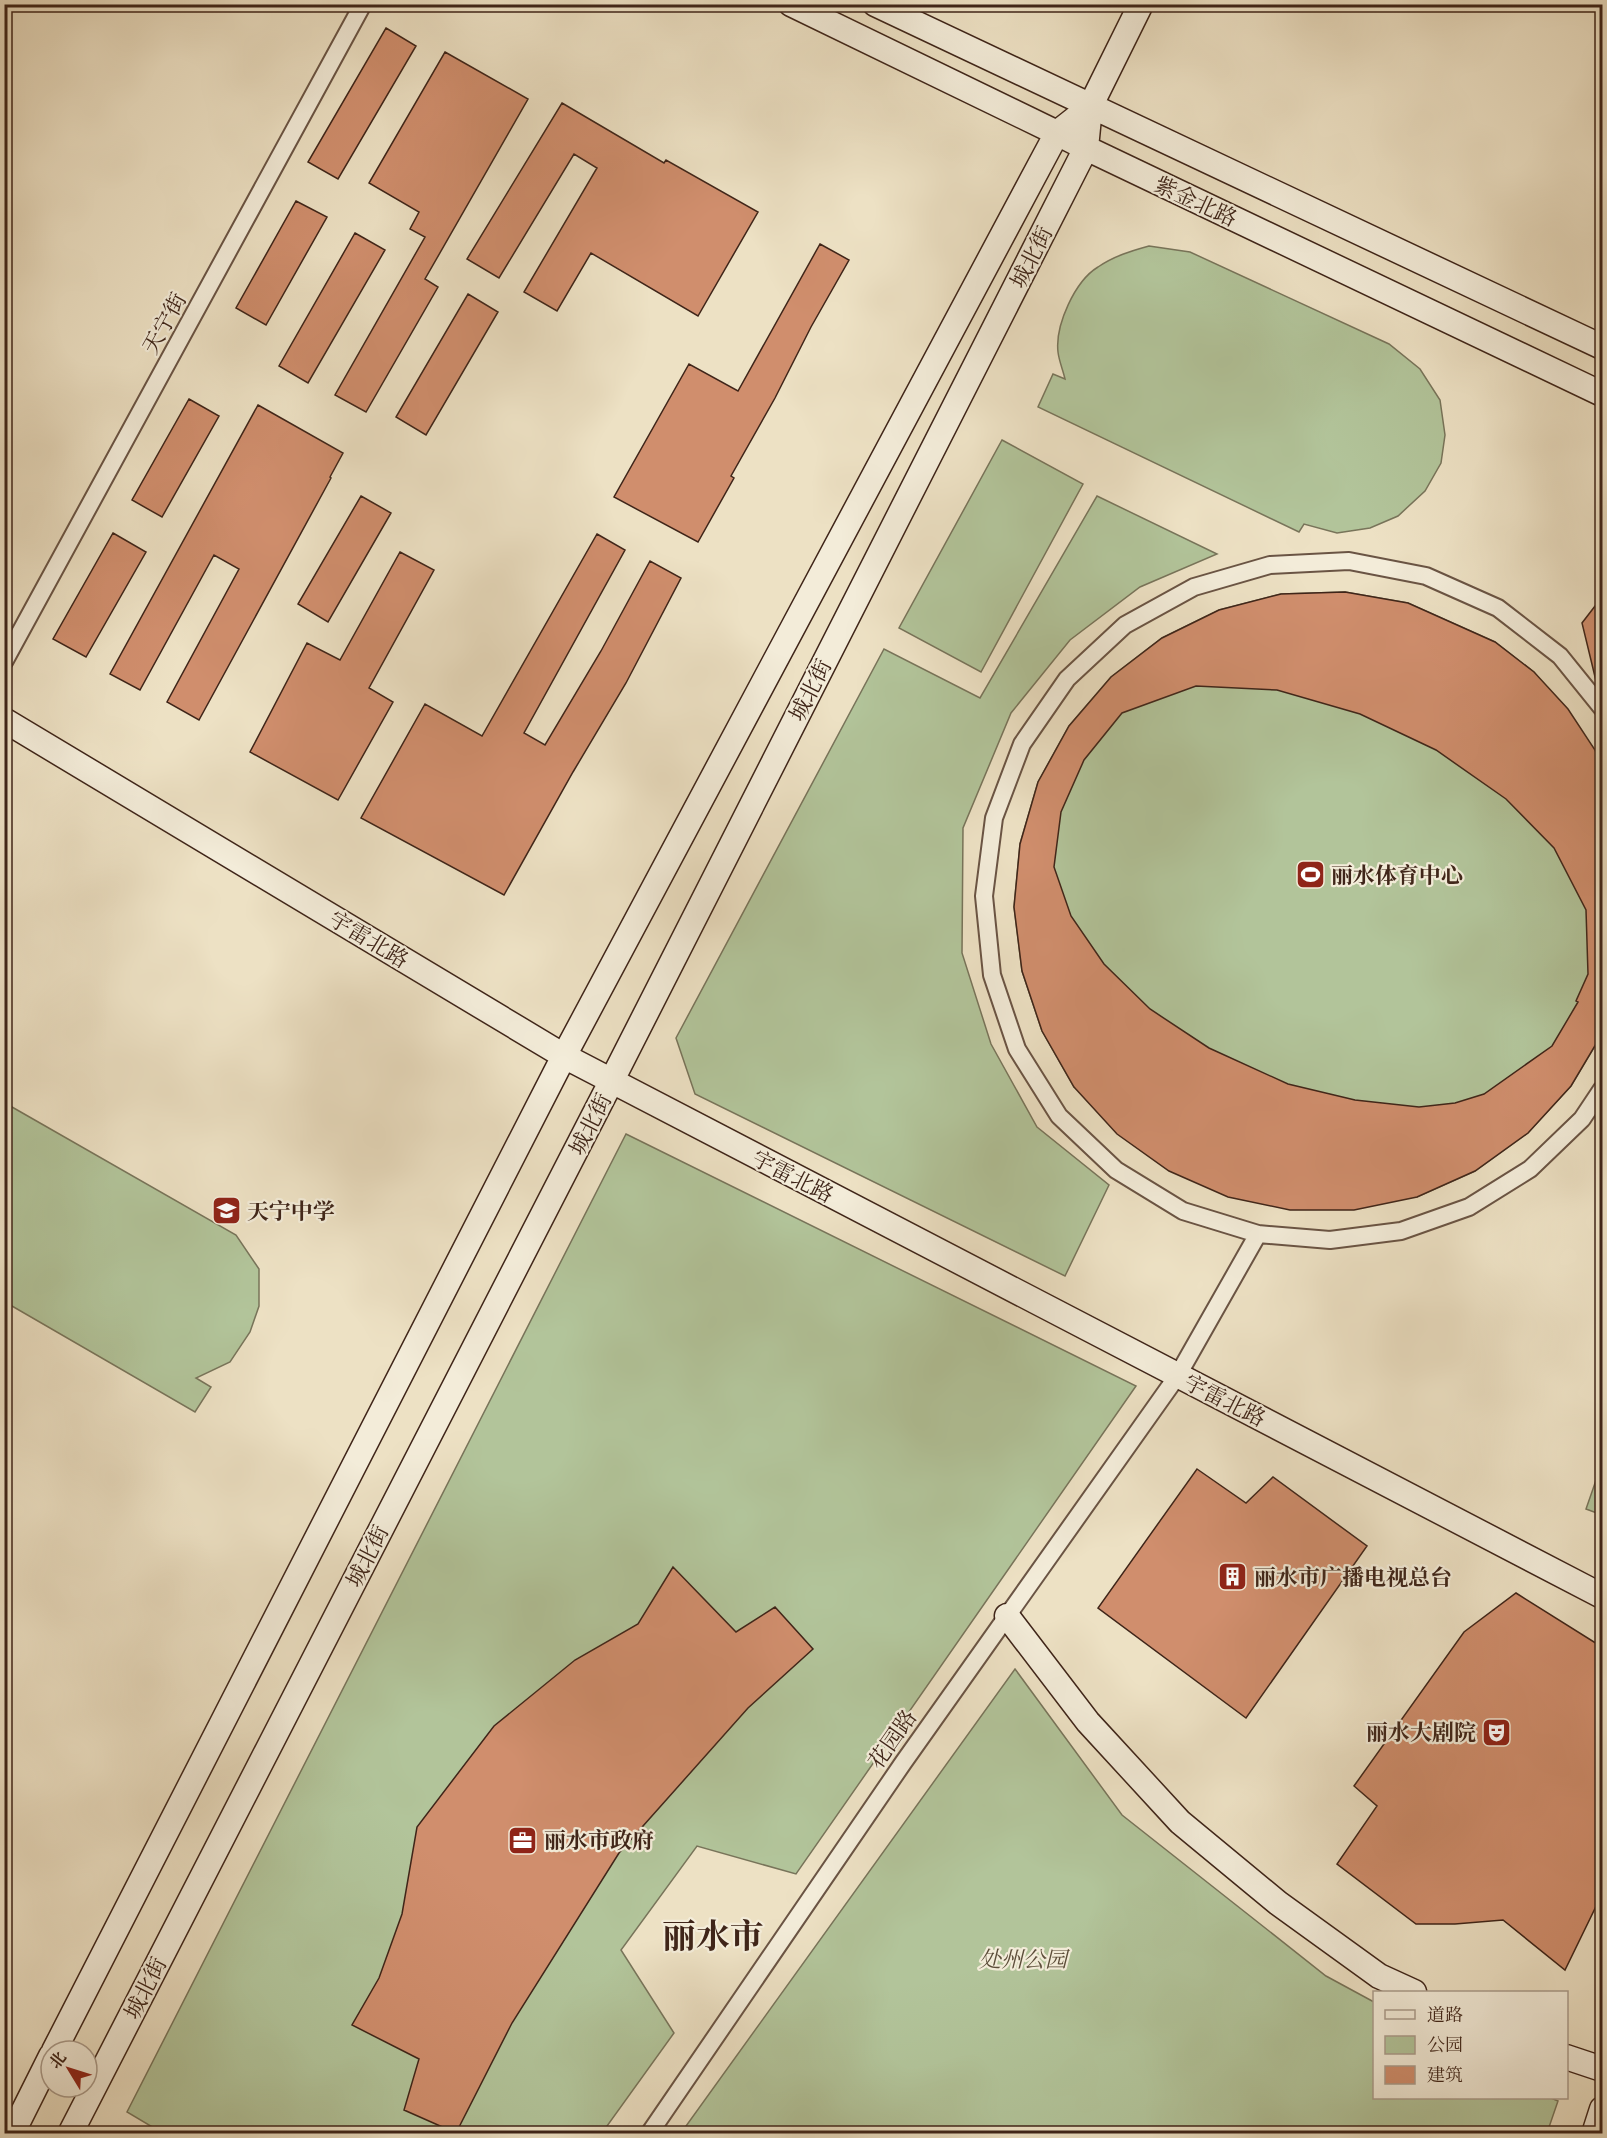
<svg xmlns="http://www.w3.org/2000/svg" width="1607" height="2138" viewBox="0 0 1607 2138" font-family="'IM FELL Great Primer','Noto Serif SC',serif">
<rect width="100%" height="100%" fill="#ede1c4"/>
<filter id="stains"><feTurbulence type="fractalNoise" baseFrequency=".00333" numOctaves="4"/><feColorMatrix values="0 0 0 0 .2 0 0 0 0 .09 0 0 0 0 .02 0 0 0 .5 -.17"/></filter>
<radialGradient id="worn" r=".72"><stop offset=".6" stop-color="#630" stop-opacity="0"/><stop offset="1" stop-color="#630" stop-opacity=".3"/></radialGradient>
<path fill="#b2c49a" stroke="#78745a" stroke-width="1.5" d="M1149,246L1190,252L1389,344L1420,369L1440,400L1445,435L1441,463L1425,491L1398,516L1370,528L1337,533L1304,524L1299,532L1038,407L1053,374L1065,379C1063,370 1059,361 1058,352C1055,325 1075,281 1098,267C1114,256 1131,251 1149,246Z
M1002,440L1083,484L981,672L899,628Z
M1097,496L1217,554L1140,587L1070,640L1011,713L963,828L962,953L991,1044L1037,1127L1109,1185L1065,1276L695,1094L676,1038L884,649L980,698Z
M1345,592L1408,603L1495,642L1534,672L1595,750L1602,767V1034L1571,1086L1528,1133L1475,1171L1417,1197L1074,1087L1042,1031L1022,971L1014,907L1020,844L1038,782L1069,726L1111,677L1162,638L1219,610L1281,594Z
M5,1103L236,1235L259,1269V1306L250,1332L230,1362L196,1378L211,1387L195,1412L5,1302Z
M626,1134L1136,1386L796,1874L697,1846L621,1950L674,2033L602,2133L164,2134L127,2112Z
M1602,1463V1515L1586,1509Z
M1015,1669L1122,1815L1326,1976L1374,2002V2098H1551L1558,2101L1547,2133H681Z"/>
<path fill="#d08e6d" stroke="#3f2519" stroke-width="1.5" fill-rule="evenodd" d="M386,28L416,46L338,179L308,162Z
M445,52L528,99L425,279L438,287L366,412L335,395L425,237L410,229L419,212L369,183Z
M562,103L664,163L666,160L758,212L698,316L591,253L557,311L524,292L597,168L574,154L499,278L467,259Z
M296,201L327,217L266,325L236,308Z
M355,233L385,250L308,383L279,366Z
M820,244L849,260L811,327L775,398L731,476L734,478L698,542L614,497L689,364L738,391Z
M468,294L498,312L426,435L396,417Z
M189,399L219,416L162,517L132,500Z
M258,405L343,453L330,477L331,478L199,720L167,702L239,569L214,555L140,690L110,674Z
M361,496L391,513L328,622L298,604Z
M113,533L146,552L86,657L53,639Z
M597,534L625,550L524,733L545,745L601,651L650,561L681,578L626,683L573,772L504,895L361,818L425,704L482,736Z
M400,552L434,570L369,688L393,702L338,800L250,752L307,643L340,660Z
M1345,592L1408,603L1495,642L1534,672L1568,709L1595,750L1602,767V1034L1571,1086L1528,1133L1475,1171L1417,1197L1354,1210H1290L1228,1197L1169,1171L1117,1134L1074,1087L1042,1031L1022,971L1014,907L1020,844L1038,782L1069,726L1111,677L1162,638L1219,610L1281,594ZM1196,686L1277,690L1360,714L1436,750L1506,799L1554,848L1586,910L1588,974L1576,1001L1578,1002L1552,1046L1484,1094L1455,1103L1419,1107L1355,1100L1288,1084L1209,1048L1150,1009L1104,964L1071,916L1054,867L1061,812L1084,760L1122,713Z
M1602,597V684L1597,685L1582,623Z
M1197,1469L1246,1503L1273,1477L1367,1546L1246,1718L1098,1608Z
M673,1567L736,1632L775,1607L813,1649L748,1708L619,1853L512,2023L456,2133L404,2110L419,2059L352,2025L379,1978L402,1914L417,1827L494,1726L575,1660L638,1624Z
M1516,1593L1602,1647V1894L1565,1970L1503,1920L1455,1924H1416L1337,1864L1377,1806L1354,1786L1464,1632Z"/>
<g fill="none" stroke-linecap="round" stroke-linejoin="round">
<defs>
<path id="street" d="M4,662L363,4
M1602,708L1560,656L1498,608L1426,576L1349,561L1270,565L1194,587L1125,625L1067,679L1022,744L994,818L984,896L992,975L1017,1049L1059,1116L1116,1170L1183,1211L1258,1234L1330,1240L1401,1231L1469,1207L1530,1169L1582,1119L1602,1089
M649,2134L903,1763L1178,1375L1258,1234"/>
<path id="secondary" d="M791,4L1057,133L1086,148L1602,394
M875,4L1602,347
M4,720L564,1056L1602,1596
M1007,1616L1088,1722L1180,1822L1278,1903L1379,1976L1414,1992
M54,2051L564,1056L1057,133L1090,107
M1566,2057L1602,2069
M12,2134L51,2056
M70,2134L611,1082L1086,148L1090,107L1141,4
M1594,2134L1602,2109"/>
</defs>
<use href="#street" stroke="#6a5444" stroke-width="20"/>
<use href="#secondary" stroke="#3f2519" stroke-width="27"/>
<use href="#street" stroke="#f3ecd9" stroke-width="16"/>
<use href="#secondary" stroke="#f3ecd9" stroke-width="24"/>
</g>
<defs>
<symbol id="stadium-square" viewBox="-11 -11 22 22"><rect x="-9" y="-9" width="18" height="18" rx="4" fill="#8f2418" stroke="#f3ecd9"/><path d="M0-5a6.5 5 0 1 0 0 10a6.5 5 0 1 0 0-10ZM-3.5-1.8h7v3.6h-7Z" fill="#fff"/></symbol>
<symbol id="school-square" viewBox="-11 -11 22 22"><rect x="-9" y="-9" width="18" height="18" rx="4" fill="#8f2418" stroke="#f3ecd9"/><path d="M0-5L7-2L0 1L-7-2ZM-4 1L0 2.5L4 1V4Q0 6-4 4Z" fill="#fff"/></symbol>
<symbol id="building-square" viewBox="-11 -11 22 22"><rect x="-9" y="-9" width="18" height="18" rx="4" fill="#8f2418" stroke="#f3ecd9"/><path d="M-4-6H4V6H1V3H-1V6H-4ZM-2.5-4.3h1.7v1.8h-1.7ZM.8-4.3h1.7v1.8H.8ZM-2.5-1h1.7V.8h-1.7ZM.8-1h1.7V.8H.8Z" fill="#fff"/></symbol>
<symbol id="theatre-square" viewBox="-11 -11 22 22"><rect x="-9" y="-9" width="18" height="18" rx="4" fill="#8f2418" stroke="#f3ecd9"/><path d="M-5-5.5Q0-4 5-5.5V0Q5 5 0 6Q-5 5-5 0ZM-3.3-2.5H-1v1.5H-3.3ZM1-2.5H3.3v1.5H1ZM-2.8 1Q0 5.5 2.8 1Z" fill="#fff"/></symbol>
<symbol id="office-square" viewBox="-11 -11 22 22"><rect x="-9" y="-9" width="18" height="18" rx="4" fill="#8f2418" stroke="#f3ecd9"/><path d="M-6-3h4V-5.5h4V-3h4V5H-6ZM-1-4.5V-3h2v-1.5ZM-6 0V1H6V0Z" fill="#fff"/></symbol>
</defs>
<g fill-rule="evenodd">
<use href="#stadium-square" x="1294" y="858" width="33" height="33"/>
<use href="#school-square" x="210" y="1194" width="33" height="33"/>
<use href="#building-square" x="1216" y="1560" width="33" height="33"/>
<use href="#theatre-square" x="1480" y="1716" width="33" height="33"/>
<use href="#office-square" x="506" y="1824" width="33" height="33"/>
</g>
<g text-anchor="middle" stroke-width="4.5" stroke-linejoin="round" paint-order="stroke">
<g font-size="22" fill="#3f2519" stroke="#f3ecd9">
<text transform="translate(1196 201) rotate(25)" y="8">紫金北路</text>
<text transform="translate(1031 257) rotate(-63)" y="8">城北街</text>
<text transform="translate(164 323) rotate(-61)" y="8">天宁街</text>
<text transform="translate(810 690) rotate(-63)" y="8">城北街</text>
<text transform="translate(369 939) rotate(31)" y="8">宇雷北路</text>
<text transform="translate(590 1124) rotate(-63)" y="8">城北街</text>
<text transform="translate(793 1176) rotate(27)" y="8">宇雷北路</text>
<text transform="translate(1225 1400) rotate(27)" y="8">宇雷北路</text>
<text transform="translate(367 1556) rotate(-63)" y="8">城北街</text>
<text transform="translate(892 1739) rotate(-55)" y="8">花园路</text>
<text transform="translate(145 1988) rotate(-63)" y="8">城北街</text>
</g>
<g font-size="22" font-weight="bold" fill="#3f2519" stroke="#f3ecd9" text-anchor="start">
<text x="1331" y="883">丽水体育中心</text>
<text x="247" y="1219">天宁中学</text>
<text x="1254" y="1585">丽水市广播电视总台</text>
<text x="1476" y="1740" text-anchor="end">丽水大剧院</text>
<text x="544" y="1848">丽水市政府</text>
</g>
<g font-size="22" font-style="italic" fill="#5c4d39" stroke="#f3ecd9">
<text x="1023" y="1967">处州公园</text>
</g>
<g font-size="34" font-weight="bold" fill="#3f2519" stroke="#f3ecd9">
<text x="713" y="1948">丽水市</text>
</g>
</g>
<rect width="1607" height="2138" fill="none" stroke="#ede1c4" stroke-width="24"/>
<rect x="6" y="6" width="1595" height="2126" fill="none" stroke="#3f2519" stroke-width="3"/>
<rect x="12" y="12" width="1583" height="2114" fill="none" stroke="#3f2519" stroke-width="1.5"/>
<rect x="1373" y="1991" width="195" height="108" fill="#f3ecd9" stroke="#ab9c8c" stroke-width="1.5"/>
<rect x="1385" y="2010" width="30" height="9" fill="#f3ecd9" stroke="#ab9c8c" stroke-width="1.5"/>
<text x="1427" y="2021" font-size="18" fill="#3f2519">道路</text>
<rect x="1385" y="2036" width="30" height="18" fill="#b2c49a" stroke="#ab9c8c" stroke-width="1.5"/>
<text x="1427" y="2051" font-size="18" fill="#3f2519">公园</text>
<rect x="1385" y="2066" width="30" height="18" fill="#d08e6d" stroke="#ab9c8c" stroke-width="1.5"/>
<text x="1427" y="2081" font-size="18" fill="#3f2519">建筑</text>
<g transform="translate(69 2069) rotate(308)"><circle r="28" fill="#f3ecd9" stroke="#ab9c8c" stroke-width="1.5"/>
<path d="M0-4.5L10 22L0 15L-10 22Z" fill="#8f2418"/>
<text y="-9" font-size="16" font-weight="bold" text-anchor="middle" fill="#3f2519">北</text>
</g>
<rect width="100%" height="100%" filter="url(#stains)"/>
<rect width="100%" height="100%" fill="url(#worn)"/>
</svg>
